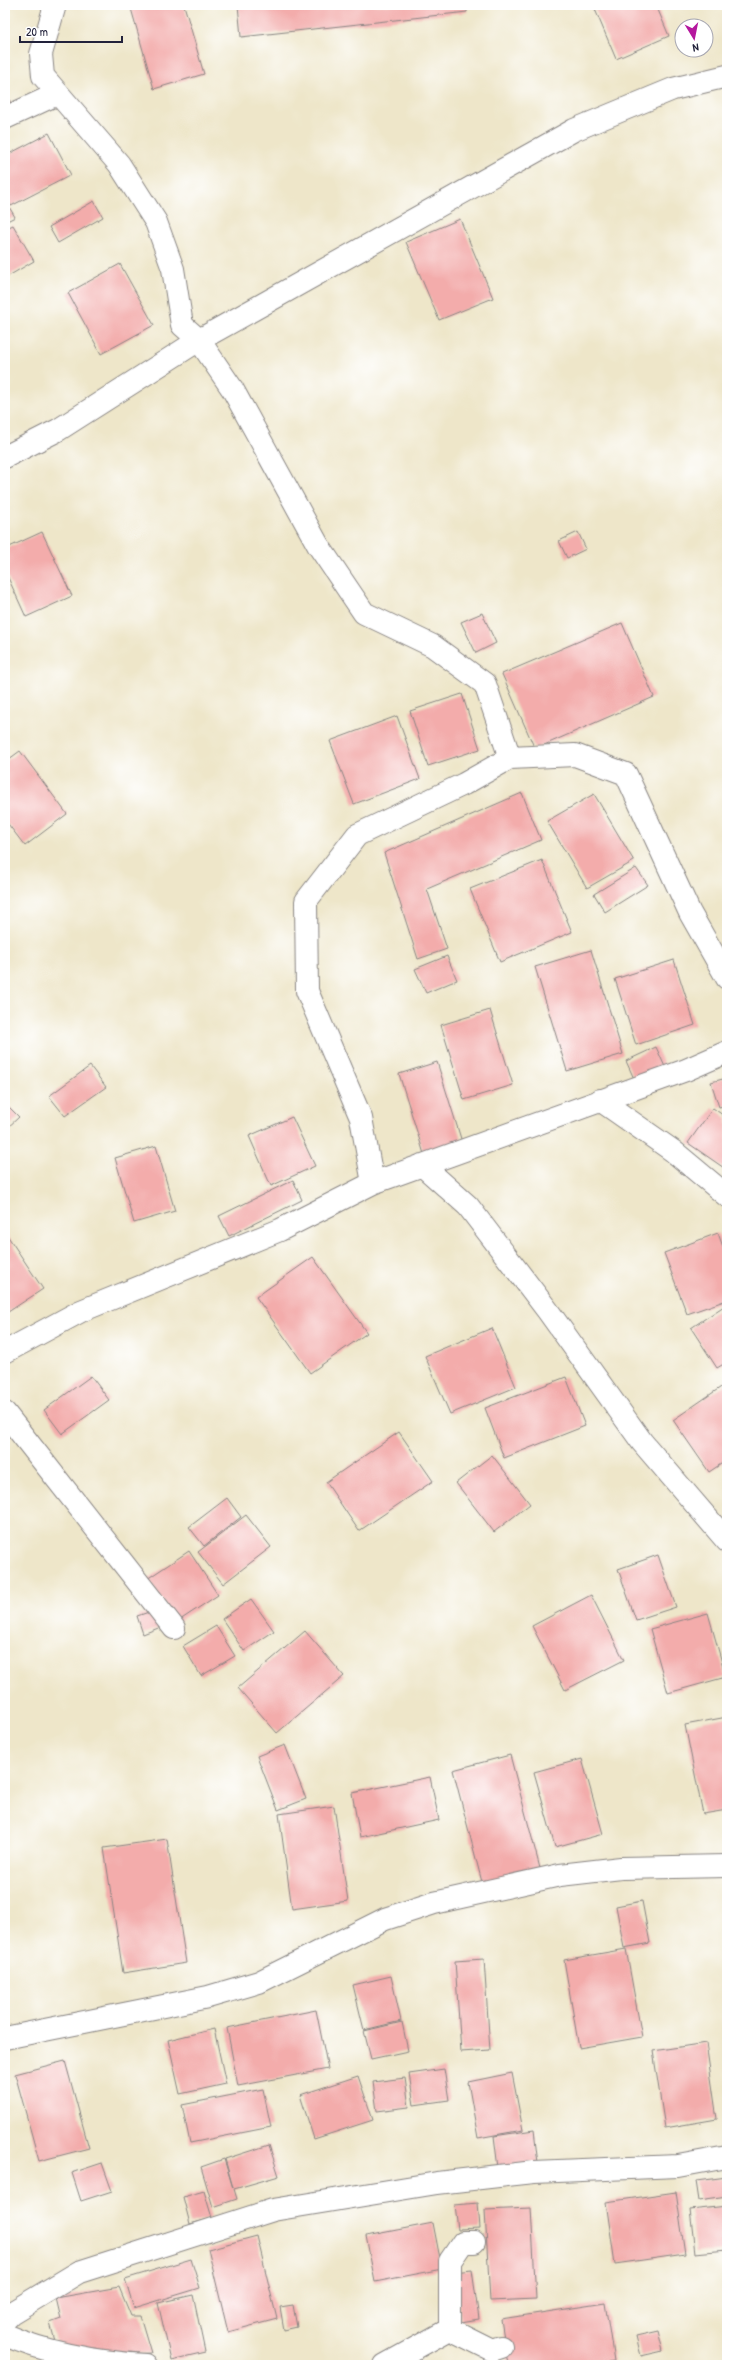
<svg xmlns="http://www.w3.org/2000/svg" width="732" height="2370" viewBox="0 0 732 2370" font-family="'Patrick Hand',sans-serif">
<rect width="100%" height="100%" fill="#fff"/>
<filter id="ink" filterUnits="userSpaceOnUse"><feTurbulence type="fractalNoise" baseFrequency=".025" numOctaves="2"/><feDisplacementMap in="SourceGraphic" scale="8" xChannelSelector="R" yChannelSelector="G"/><feConvolveMatrix kernelMatrix="1 2 1 2 8 2 1 2 1" color-interpolation-filters="sRGB"/></filter>
<filter id="wash" filterUnits="userSpaceOnUse"><feTurbulence type="fractalNoise" baseFrequency=".012" numOctaves="4" result="noise"/><feDisplacementMap in="SourceGraphic" scale="16" xChannelSelector="R" yChannelSelector="G"/><feGaussianBlur stdDeviation="0.9" result="paint"/><feColorMatrix in="noise" values="0 0 0 0 0 0 0 0 0 0 0 0 0 0 0 0 0 1.4 0 .05"/><feComposite in="paint" operator="in"/></filter>
<g filter="url(#wash)">
<rect width="100%" height="100%" fill="#eee6c9"/>
<g id="blocks">
<path fill="#f3acab" d="M130,5H184L204,74L154,89Z
M238,5H467V12L241,37Z
M599,5H656L669,36L616,59L594,7Z
M724,5H727V15Z
M5,80L11,106L5,108Z
M49,133L71,175L11,206L5,194V156Z
M5,200L15,217L5,222Z
M94,201L103,217L58,243L49,227Z
M460,219L493,298L439,320L406,242Z
M13,225L34,261L5,278V229Z
M120,264L154,325L101,354L68,293Z
M42,532L72,596L26,617L5,571V549Z
M578,532L586,549L567,558L559,541Z
M482,613L496,643L476,653L461,622Z
M622,623L654,697L535,749L502,674Z
M462,694L480,749L428,766L410,711Z
M397,716L420,779L354,804L330,741Z
M20,751L67,814L25,846L5,820V762Z
M522,793L541,840L427,889L447,949L418,959L384,853Z
M594,794L634,861L587,888L547,821Z
M542,860L572,932L500,962L470,889Z
M636,868L648,885L605,912L594,894Z
M591,950L623,1054L567,1071L535,967Z
M447,956L457,980L426,993L415,969Z
M674,960L695,1025L636,1045L615,979Z
M490,1010L513,1085L464,1100L441,1025Z
M656,1047L666,1069L636,1083L626,1061Z
M437,1062L462,1142L424,1154L399,1074Z
M90,1066L106,1087L65,1116L49,1096Z
M727,1078V1105L719,1107L711,1082Z
M5,1103L19,1117L5,1130Z
M713,1108L727,1118V1170L688,1143Z
M292,1117L315,1166L271,1186L249,1136Z
M156,1146L175,1211L134,1223L115,1158Z
M293,1180L302,1200L229,1236L219,1216Z
M5,1232L43,1289L5,1314Z
M718,1233L727,1258V1300L687,1314L664,1253Z
M313,1257L367,1333L310,1373L256,1297Z
M724,1306L727,1311V1362L717,1368L691,1328Z
M492,1328L516,1387L450,1414L425,1356Z
M91,1376L109,1400L62,1434L44,1410Z
M566,1377L585,1426L504,1458L485,1408Z
M727,1383V1460L709,1472L673,1420Z
M399,1432L433,1481L359,1531L326,1482Z
M492,1455L530,1504L494,1532L456,1483Z
M227,1498L241,1517L204,1546L189,1527Z
M246,1515L271,1547L223,1584L198,1552Z
M189,1551L218,1595L177,1622L147,1579Z
M658,1555L676,1607L636,1620L618,1569Z
M591,1595L624,1660L565,1690L532,1626Z
M251,1599L274,1631L244,1651L222,1619Z
M155,1610L161,1627L143,1634L137,1616Z
M708,1613L726,1677L668,1693L650,1629Z
M216,1626L235,1656L201,1676L183,1646Z
M305,1631L344,1676L277,1733L238,1688Z
M727,1717V1810L703,1814L685,1725Z
M285,1745L306,1799L278,1810L257,1756Z
M510,1755L541,1872L483,1886L453,1770Z
M582,1759L603,1834L555,1847L534,1772Z
M430,1777L439,1820L360,1837L352,1793Z
M334,1806L348,1901L292,1909L279,1814Z
M167,1839L186,1963L123,1973L104,1848Z
M642,1901L650,1943L624,1948L616,1906Z
M626,1949L642,2037L579,2048L564,1960Z
M484,1959L490,2050L461,2052L455,1961Z
M391,1976L401,2021L364,2030L353,1985Z
M316,2010L328,2069L238,2086L227,2028Z
M402,2022L408,2051L371,2059L364,2031Z
M214,2029L226,2084L180,2094L168,2040Z
M706,2043L717,2119L665,2128L653,2051Z
M65,2061L89,2148L39,2161L15,2074Z
M444,2069L449,2100L414,2105L409,2074Z
M512,2073L523,2130L478,2138L468,2082Z
M358,2076L373,2120L314,2139L300,2095Z
M405,2078L409,2107L377,2111L373,2082Z
M263,2089L271,2127L190,2143L182,2105Z
M534,2130L538,2163L498,2168L494,2136Z
M269,2145L279,2176L234,2189L237,2199L213,2207L201,2167L224,2159L233,2188L225,2159Z
M102,2163L112,2191L81,2201L72,2173Z
M727,2177V2197L699,2201L696,2181Z
M204,2191L212,2218L190,2224L183,2197Z
M676,2192L685,2254L615,2264L606,2202Z
M478,2203L480,2228L458,2229L455,2205Z
M727,2206V2250L695,2253L690,2210Z
M531,2208L536,2299L490,2301L485,2210Z
M433,2223L442,2269L375,2282L366,2236Z
M257,2236L277,2319L228,2332L208,2249Z
M191,2259L200,2288L134,2308L125,2279Z
M472,2270L479,2319L461,2322L454,2272Z
M119,2287L131,2316H140L151,2353L90,2356L55,2341L50,2323L61,2319L56,2298Z
M193,2295L205,2352L171,2360L158,2303Z
M605,2303L614,2361L589,2365H508L501,2319Z
M293,2305L297,2327L284,2330L280,2307Z
M658,2331L663,2351L641,2356L636,2336Z"/>
</g>
</g>
<g filter="url(#ink)">
<use href="#blocks" fill-opacity="0" stroke="#888482" stroke-width="1"/>
<g fill="none" stroke-linecap="round" stroke-linejoin="round">
<defs>
<path id="street" d="M5,118L57,94
M5,457L58,430L199,340L574,130L673,89L727,76
M510,758L575,755L626,774L690,913L727,978
M600,1100L673,1151L727,1196
M422,1165L468,1206L548,1311L642,1442L727,1541
M373,1183L686,1070L727,1052
M5,1352L81,1311L280,1230L373,1183L361,1118L307,991L306,901L357,835L464,784L510,758L485,684L433,646L364,613L318,545L233,390L199,340L182,325L173,269L156,222L119,164L43,76L41,54L55,5
M5,1413L174,1628
M5,2038L208,1997L259,1982L385,1919L434,1903L560,1875L621,1868L727,1866
M5,2319L11,2313L79,2272L273,2210L437,2183L534,2172L678,2166L727,2157
M450,2329V2261L463,2242H474
M5,2335C49,2354 98,2362 146,2365
M385,2365L450,2329L492,2350L501,2347"/>
</defs>
<use href="#street" stroke="#888482" stroke-width="24"/>
<use href="#street" stroke="#fff" stroke-width="22"/>
</g>
</g>
<rect width="732" height="2370" fill="none" stroke="#fff" stroke-width="20"/>
<g transform="translate(694 38) rotate(170)"><circle r="19" fill="#ffffff" stroke="#a7a7b1"/>
<path d="M0-3L7 15L0 10L-7 15Z" fill="#b5179e"/>
<text y="-6" font-size="11" font-weight="bold" text-anchor="middle" fill="#22223b">N</text>
</g>
<path d="M20 36v6h102v-6" fill="none" stroke="#22223b" stroke-width="2"/>
<text x="26" y="36" font-size="12" fill="#22223b" stroke="#ffffff" stroke-width="3" paint-order="stroke">20 m</text>
</svg>
